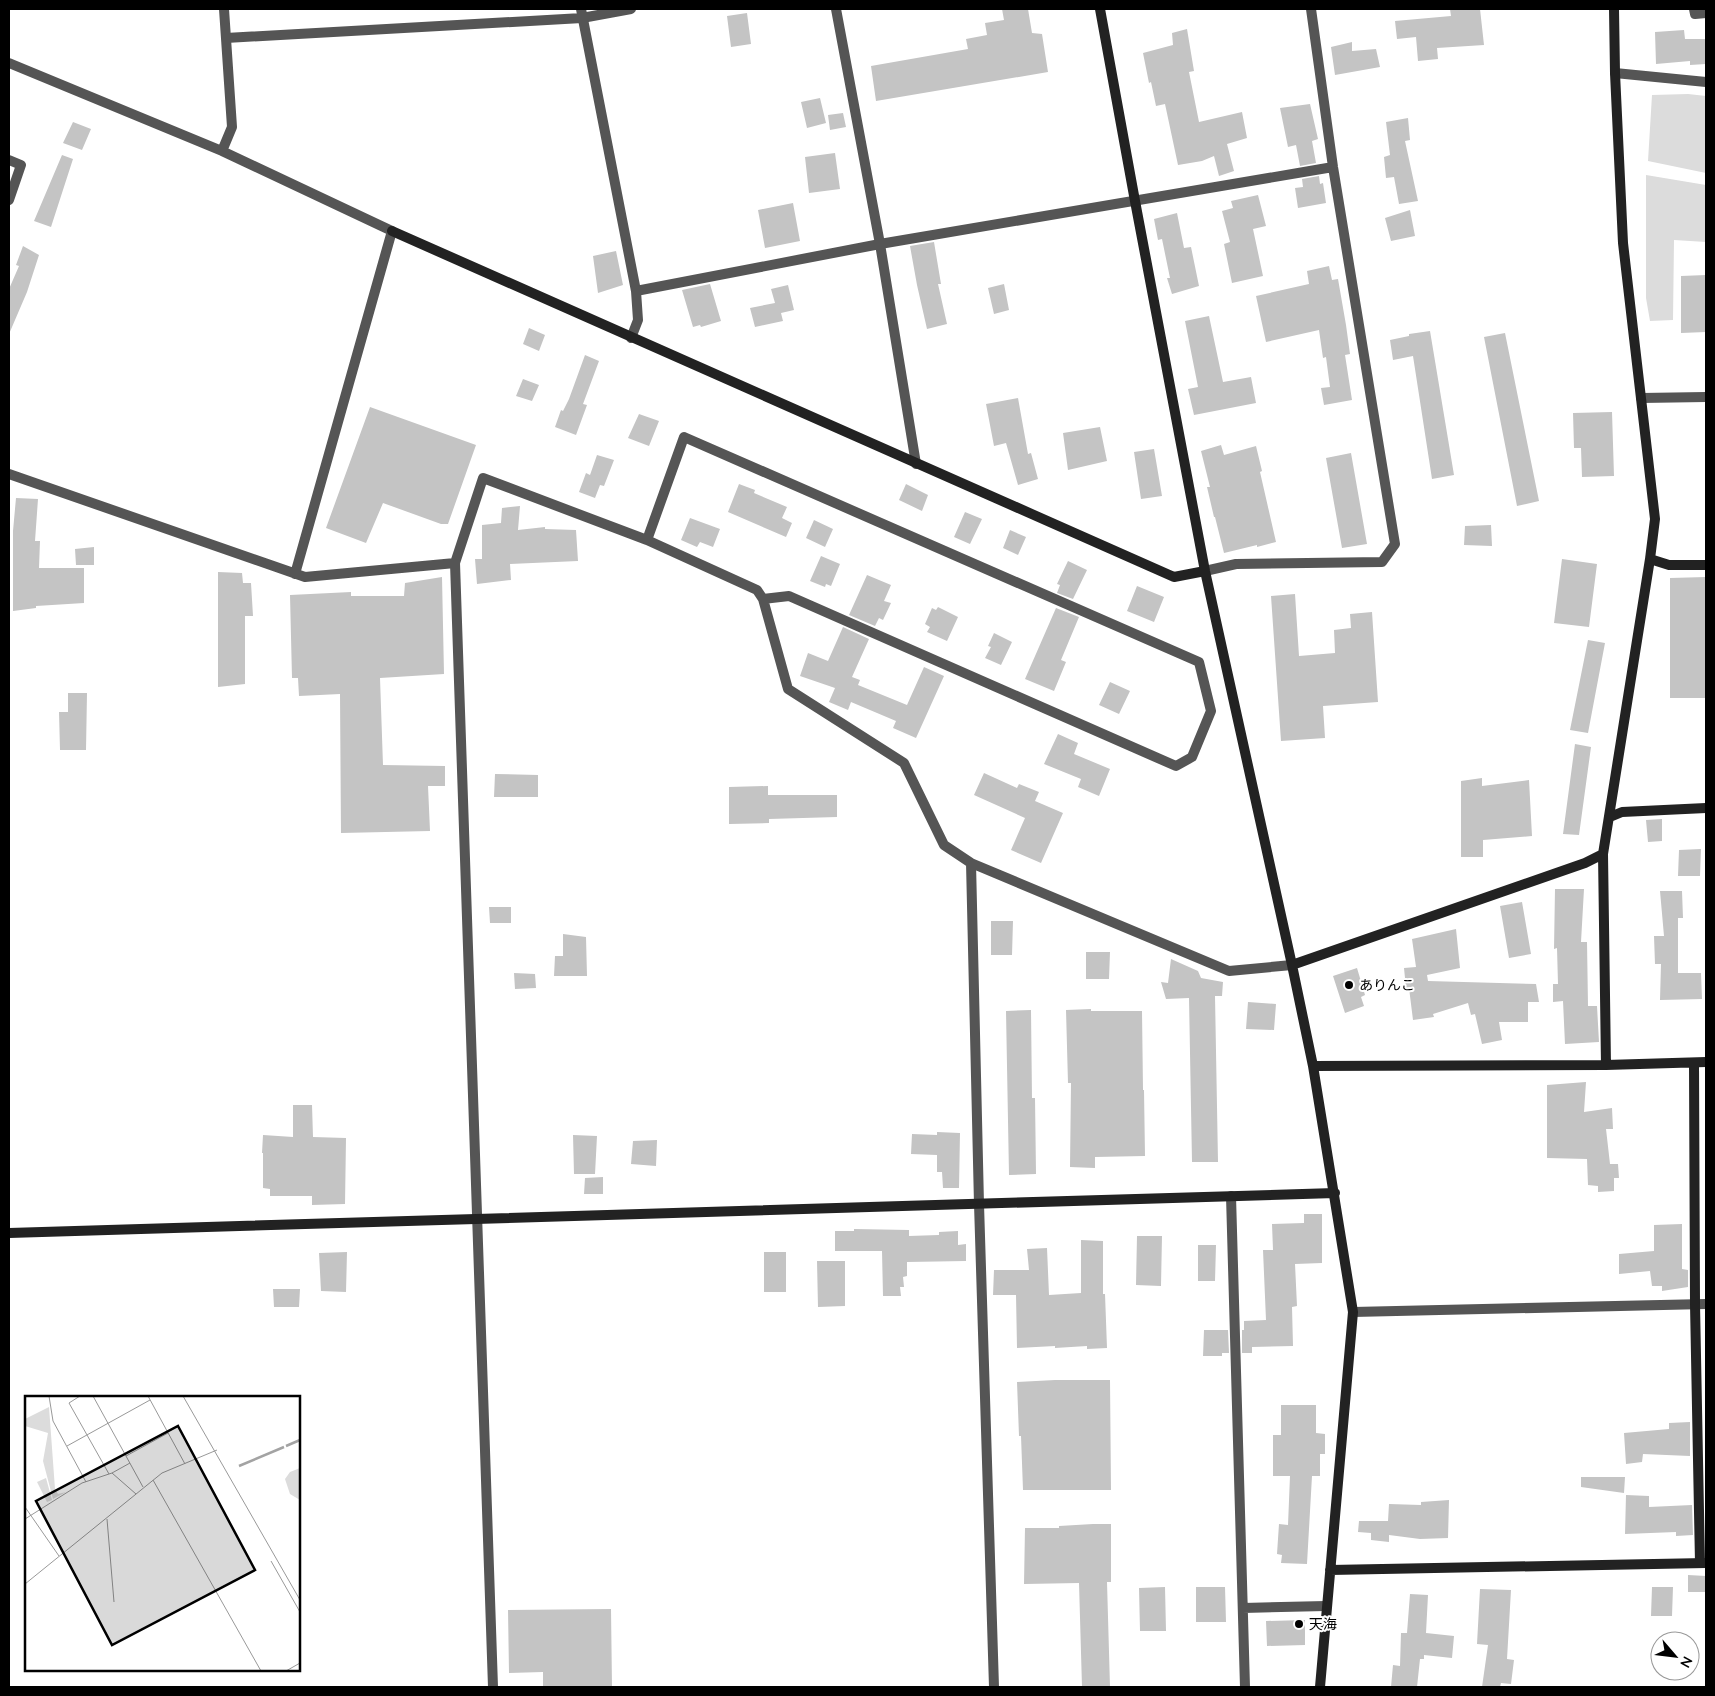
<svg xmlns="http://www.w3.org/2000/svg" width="1715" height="1696" viewBox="0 0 1715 1696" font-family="Quicksand,'Noto Sans JP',sans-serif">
<rect width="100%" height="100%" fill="#fff"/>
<path fill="#dcdcdc" d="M1688,94L1706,96V173L1648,161L1652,95Z
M1646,175L1706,185V242L1674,240L1673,320L1650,321L1646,298Z"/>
<path fill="#c4c4c4" d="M1002,9H1028L1032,33L1042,34L1048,72L876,101L871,66L968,49L966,39L987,35L985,23L1004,20Z
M1450,9H1480L1484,45L1437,48L1438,59L1418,61L1416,37L1397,39L1395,21L1451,16Z
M747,13L751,44L731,47L727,16Z
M1187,29L1194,71L1189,72L1199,122L1242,112L1247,138L1227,144L1234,171L1219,176L1214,156L1202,161L1178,165L1165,104L1156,106L1151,82L1149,83L1143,53L1173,45L1172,33Z
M1684,30L1685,39H1706V64L1690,65V61L1656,64L1655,32Z
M1352,42V51L1376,49L1380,67L1335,75L1331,47Z
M820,98L826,123L807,128L801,102Z
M1310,104L1318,139L1312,141L1316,163L1300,166L1296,145L1288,147L1280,108Z
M843,113L846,127L830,130L828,115Z
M1408,118L1410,140L1405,141L1418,201L1399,204L1394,177L1386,178L1384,157L1390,155L1386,122Z
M73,122L91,129L82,150L63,143Z
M835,153L840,189L809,193L805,157Z
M62,155L73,159L51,227L34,221Z
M1319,176L1320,184L1323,183L1326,203L1298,208L1295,188L1303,187L1302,179Z
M1258,195L1266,226L1253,229L1263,276L1232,283L1224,244L1230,242L1222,211L1233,208L1231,201Z
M793,203L800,241L765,248L758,210Z
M1410,210L1415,236L1391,241L1385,218Z
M1177,213L1184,248L1191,247L1199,286L1172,294L1167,278H1170L1162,239L1158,240L1154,219Z
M934,242L941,284H938L947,324L927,329L917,285L910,246Z
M23,246L39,255L27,292L9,334V289L19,266L16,265Z
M616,251L623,285L598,293L593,256Z
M1329,266L1332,280L1338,279L1346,325L1350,354L1345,355L1352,400L1324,405L1321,388L1330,387L1326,357L1323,358L1319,330L1266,342L1256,296L1309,284L1307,271Z
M1706,275V332L1681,333V276Z
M710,284L721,321L701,327L700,325L693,327L682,290Z
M1004,284L1009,310L994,314L988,288Z
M788,285L794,310L781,313L783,321L755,327L750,308L775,303L771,289Z
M1209,316L1223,382L1251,377L1256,403L1194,415L1188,389L1198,387L1185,321Z
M529,328L545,335L539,351L523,344Z
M1430,331L1454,475L1432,479L1413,356L1393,360L1390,340L1409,336V334Z
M1505,333L1539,501L1517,506L1484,337Z
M585,355L599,361L583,404L587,405L576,435L555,427L561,410L563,411L569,399Z
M523,379L539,385L532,401L516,396Z
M1018,398L1028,454L1031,453L1038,479L1018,485L1006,443L994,446L986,404Z
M370,407L476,445L448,524H441L383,503L366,543L326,528Z
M1612,412L1614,476L1582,477L1581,448H1574L1573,413Z
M639,414L659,421L649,446L628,438Z
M1100,427L1107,461L1068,470L1063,433Z
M1221,445L1224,455L1256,446L1262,471L1260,472L1276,542L1257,547V545L1224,553L1215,517H1214L1207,487H1210L1201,451Z
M1154,449L1162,496L1141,499L1134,452Z
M1351,453L1367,544L1342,548L1326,458Z
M597,455L614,460L604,486L600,485L595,498L579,492L586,473L590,475Z
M739,484L755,490L754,493L787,507L782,518L792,523L786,537L728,512Z
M906,484L928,495L922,511L899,500Z
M16,498L38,499L35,541H40L39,568H84V603L36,606V608L13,611V531Z
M520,506L518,530L545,527V529L576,530L578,561L510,564L511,580L477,584L475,559H482V525L501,523L502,508Z
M965,512L982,519L970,544L954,537Z
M690,518L720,529L713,547L700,542L697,547L681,540Z
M814,520L833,529L825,547L806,538Z
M1491,525L1492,546L1464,545L1465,526Z
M1010,530L1026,537L1018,555L1003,548Z
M94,547V565H76L75,549Z
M821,556L840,564L831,586L826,584L825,587L810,581Z
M1562,559L1597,564L1589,627L1554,623Z
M1068,561L1087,570L1073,599L1057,593L1060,585L1057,584Z
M218,572L242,573L243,583H251L253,616H245V684L218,687Z
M867,575L891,585L884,601L891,603L883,620L879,618L875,626L849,615Z
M442,577L444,674L380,678L383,765L445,766V786H428L430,831L341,833L340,694L299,696L298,678H292L290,595L351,592V596H404L405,583Z
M1706,577V698H1670V578Z
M1137,586L1164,597L1154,622L1127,611Z
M1295,594L1299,656L1335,653L1334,630L1351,628L1350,614L1372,612L1378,702L1323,706L1325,738L1281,741L1271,596Z
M938,607L958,617L947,641L927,632L930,627L925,624L932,608L936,610Z
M1056,608L1079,617L1061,660L1066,662L1054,691L1025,679Z
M843,627L869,639L852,677L860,680L858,685L907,705L924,667L944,676L916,738L893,728L896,721L851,702L848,710L829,702L835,688L800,676L808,653L828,661Z
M994,633L1012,642L1001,665L985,658L991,647L988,646Z
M1588,640L1605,643L1588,733L1570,730Z
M1110,682L1130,691L1119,714L1099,705Z
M68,693H87L86,750H60L59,712H68Z
M1058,734L1078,743L1074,754L1110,769L1099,796L1078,787L1081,779L1044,764Z
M1575,744L1591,747L1579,835L1563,834Z
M984,773L1017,788L1019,784L1039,792L1035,801L1063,813L1041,863L1011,850L1025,818L974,795Z
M495,774L538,775V797H494Z
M1482,778V786L1529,780L1532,836L1483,840V857H1461V781Z
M768,786V795H837V817L769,819V823L729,824V787Z
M1662,819V841L1648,842L1646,820Z
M1701,849L1700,876H1678L1679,850Z
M1555,889H1584L1581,942H1587L1588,1006H1597L1599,1042L1565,1044L1563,1001L1553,1002V984H1558L1557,948L1554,949Z
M1660,891H1682L1683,918H1678V973H1701L1702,999L1660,1000L1661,964H1655L1654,936H1664Z
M1522,902L1531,954L1509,958L1500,906Z
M489,907H511V923H490Z
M991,921H1013L1012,955H991Z
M1456,929L1460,968L1427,975L1428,981L1536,984L1539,1002H1528V1022H1499L1502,1040L1482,1044L1475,1014L1471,1015L1468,1003L1433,1014L1434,1017L1413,1020L1409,988H1406L1404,968L1416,967L1412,939Z
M563,934L586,937L587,976H554L555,956H563Z
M1086,952H1110L1109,979H1086Z
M1171,959L1198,971L1201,978L1223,982L1222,996H1215L1218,1162H1192L1189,998L1166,999L1161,982L1168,983Z
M1357,968L1365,995L1361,997L1364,1006L1345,1013L1333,976Z
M514,973L535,974L536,988L515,989Z
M1248,1002L1276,1004L1274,1030L1246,1029Z
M1091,1009V1011H1142L1143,1090H1144L1145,1156L1095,1157V1168L1070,1167L1071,1083H1068L1066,1010Z
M1031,1010L1032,1098H1035L1036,1174L1009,1175L1006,1011Z
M1586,1082L1584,1112L1612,1108L1613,1129H1606L1610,1164H1618L1619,1178H1614V1191L1598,1192V1186L1588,1185L1587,1159L1547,1158V1085Z
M293,1105H312L313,1137L346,1138L345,1204L312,1205V1196H270V1189L263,1188V1153H262L263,1135L293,1137Z
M937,1132L960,1133L959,1188H943L942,1172H937V1155L911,1154L912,1134L937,1135Z
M573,1135L597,1136L595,1174H574Z
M657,1140L656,1166L631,1164L633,1141Z
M603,1177V1194H584L585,1178Z
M1304,1214H1322V1263L1295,1264L1297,1306L1292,1307L1293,1346L1252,1347V1353H1242V1330H1244V1321L1266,1320L1263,1250H1273L1272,1224L1304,1223Z
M1682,1224V1269L1688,1270V1287L1662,1291V1286H1652L1650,1271L1619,1274V1254L1654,1251V1225Z
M854,1229L909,1230V1236L939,1235V1232L958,1231V1245L966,1244V1261L907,1262V1276L903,1277L904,1287H900L901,1296H883L882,1251H835V1231H854Z
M1137,1236H1162L1161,1286L1136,1285Z
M1081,1240L1103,1241V1294H1105L1107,1348L1087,1349V1346L1055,1348V1346L1017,1348L1016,1295H993L994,1270H1029L1027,1249L1047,1248L1049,1295L1081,1293Z
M1198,1245H1216L1215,1281H1198Z
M347,1252L346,1292L321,1291L319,1253Z
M764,1252H786V1292H764Z
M817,1261H845V1306L818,1307Z
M273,1289H300L299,1307H274Z
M1204,1330H1228L1229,1353H1222V1356H1203Z
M1055,1380H1110L1111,1490H1023L1021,1436H1019L1017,1382Z
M1281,1405H1316V1433L1325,1434V1454H1320V1476H1312L1307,1564L1281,1563L1282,1555L1277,1554L1279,1524L1288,1525L1290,1476H1273V1435H1281Z
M1690,1422V1456L1643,1454L1642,1462L1626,1464L1624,1433L1669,1429V1423Z
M1581,1477H1625L1624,1493L1581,1487Z
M1626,1495L1649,1496V1507L1692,1505L1693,1535L1676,1536V1532L1625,1534Z
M1449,1500L1448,1538L1420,1539L1389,1535V1542L1371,1540V1533L1358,1532L1359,1521H1388L1389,1504L1421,1505V1502Z
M1093,1524H1111V1582H1107L1110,1687H1082L1079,1583L1024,1584L1025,1528H1059V1526Z
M1688,1575L1706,1576L1705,1592H1688Z
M1165,1587L1166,1631H1140L1139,1588Z
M1196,1587H1225L1226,1622H1196Z
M1652,1587H1673L1672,1616H1651Z
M1480,1589L1511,1590L1507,1659L1514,1660L1511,1684L1501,1683L1500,1687H1482L1488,1645L1477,1644Z
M1410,1594L1428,1595L1426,1633L1454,1636L1452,1658L1424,1655V1659H1420L1417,1687H1391L1393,1665L1400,1666L1401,1633H1407Z
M611,1609L612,1687H543V1672L509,1673L508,1610Z
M1305,1620V1645L1267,1646L1266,1621Z"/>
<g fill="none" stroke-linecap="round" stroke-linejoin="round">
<path stroke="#555" stroke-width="10" d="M581,9L636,291L638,320L631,338
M836,9L880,244L916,464
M1694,9L1695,14L1706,13
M226,38L582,18L631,9
M9,63L222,151L392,231L295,574
M1615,73L1706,82
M222,151L232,127L224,9
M9,160L21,165L9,200
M636,291L880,244L1333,167
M1641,398L1706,397
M9,474L305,577L455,563L483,478L647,540L757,590L763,599L788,689L904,763L944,845L971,863L1229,971L1292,965
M647,540L684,437L1199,662L1211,711L1192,757L1176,766L789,596L763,599
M455,563L493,1687
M1205,571L1236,564L1382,562L1395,544L1333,167L1311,9
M971,863L979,1204L994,1687
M1231,1196L1245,1687
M1353,1312L1706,1304
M1243,1608L1326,1606"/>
<path stroke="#222" stroke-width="10" d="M1100,9L1135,201L1205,571L1292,965L1313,1066L1353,1312L1320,1687
M392,231L1174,577L1205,571
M1650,559L1669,565H1706
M1610,817L1622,812L1706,808
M1603,854L1606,1065
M1292,965L1585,863L1603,854L1650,559L1655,519L1623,243L1615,73L1614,9
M1694,1063L1695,1304L1700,1563
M1313,1066L1606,1065L1706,1062
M9,1233L1335,1193
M1330,1570L1706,1563"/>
</g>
<g fill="#000" stroke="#fff" stroke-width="2">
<circle cx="1349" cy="985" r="5"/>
<circle cx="1299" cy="1624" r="5"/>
</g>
<g text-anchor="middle" stroke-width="4" stroke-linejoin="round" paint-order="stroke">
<g font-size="14" fill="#000" stroke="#fff" text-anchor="start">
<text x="1359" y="990">ありんこ</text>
<text x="1309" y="1629">天海</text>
</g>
</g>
<g transform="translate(25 1396)">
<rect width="275" height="275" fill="#fff"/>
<path d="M24,11L30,93L33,98L41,96L28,103L18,65L23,37L0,30V23ZM275,72V104L265,98L260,83L265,76ZM21,82L27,104L22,106L12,86Z" fill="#dcdcdc"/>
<path fill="none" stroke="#a3a3a3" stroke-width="2.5" d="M261,50L275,44M214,70L259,51"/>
<path fill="none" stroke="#999" stroke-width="1" d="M24,0L28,25L61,86M55,0L44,7L84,78M68,0L118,91M123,0L160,68M158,0L275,204M42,50L125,4M101,60L143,37M87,77L105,67M128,84L236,275M0,111L34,160M0,123L57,87L87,77L111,98M82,123L89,206M246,165L275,216M0,188L137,77L192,54M261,275L275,267"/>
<path fill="#000" fill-opacity="0.15" stroke="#000" stroke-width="2.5" d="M153,30L230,174L87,249L11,105Z"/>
<rect width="275" height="275" fill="none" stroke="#000" stroke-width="2.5"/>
</g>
<rect width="1715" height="1696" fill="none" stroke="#000000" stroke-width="20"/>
<g transform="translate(1675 1656) rotate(118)"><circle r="24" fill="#ffffff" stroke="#999999"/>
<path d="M0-4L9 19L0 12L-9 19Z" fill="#000000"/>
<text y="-8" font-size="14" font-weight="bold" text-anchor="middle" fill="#000000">N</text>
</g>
</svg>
